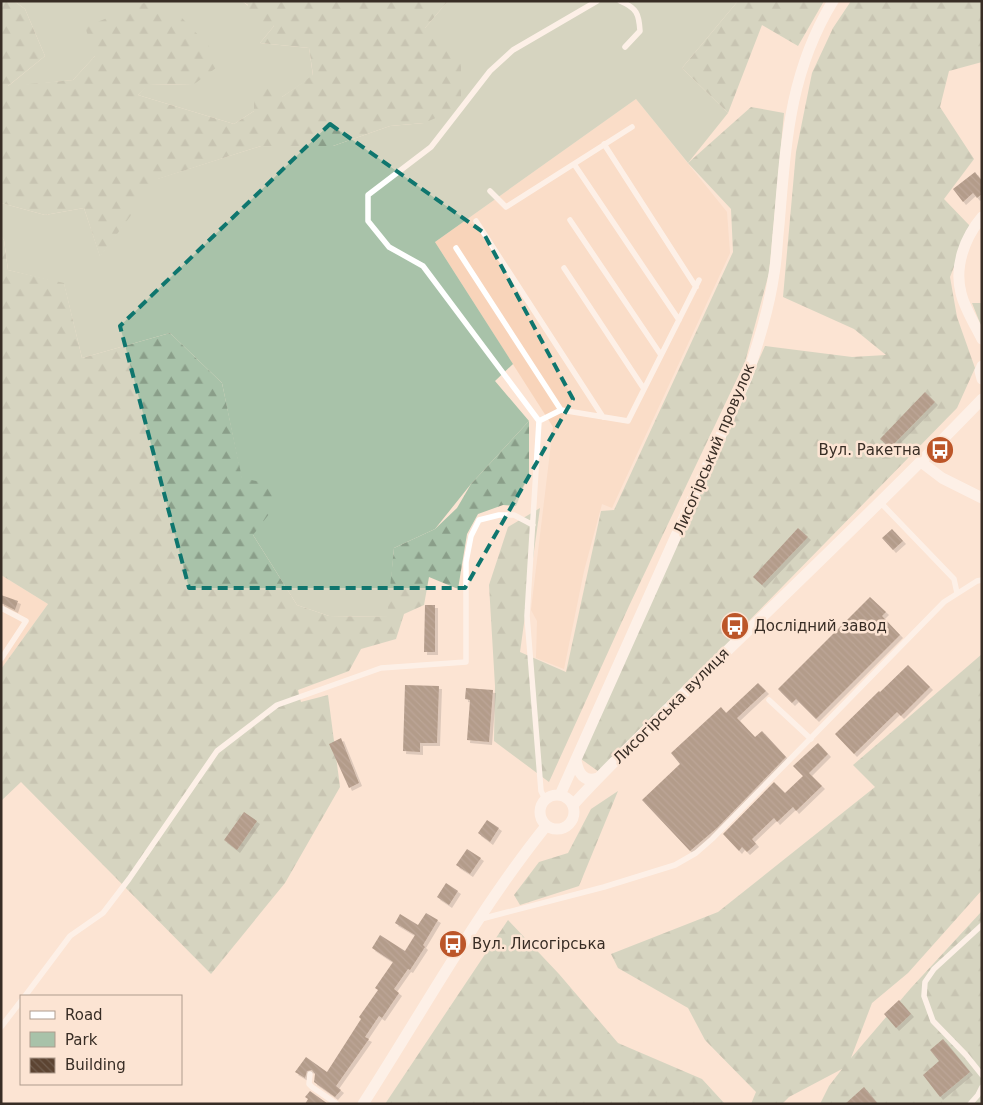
<svg xmlns="http://www.w3.org/2000/svg" width="983" height="1105" viewBox="0 0 983 1105" font-family="'DejaVu Sans',sans-serif">
<defs>
<pattern id="forest-firs" width="22" height="20" patternUnits="userSpaceOnUse" patternTransform="scale(1.25)"><rect width="22" height="20" fill="#a8c2a9"/><path d="M5 1l3.5 6h-7zM16 11l3.5 6h-7z" fill="#8a9e89"/></pattern>
<pattern id="building-back-hatch" width="6" height="6" patternUnits="userSpaceOnUse" patternTransform="scale(1.25)"><rect width="6" height="6" fill="#5c4432"/><path d="M-1 5l2 2M0 0l6 6M5-1l2 2" fill="none" stroke="#715d4e"/></pattern>
<filter id="shadow"><feDropShadow dx="3" dy="3" stdDeviation="0" flood-color="#0004"/></filter>
</defs>
<rect width="100%" height="100%" fill="#fce4d3"/>
<path fill="#f8d4ba" d="M636,99L727,212L730,253L612,508L602,504L584,571L564,669L536,658L537,621L531,610L553,427L435,242Z
M1,575L48,604L1,669Z"/>
<path fill="#a8c2a9" d="M14,1H242L274,26L260,43L309,48L313,76L282,97L254,111L234,124L138,95L148,84L193,85L95,56L73,80L7,87L45,56L25,9Z
M448,1H738L682,68L728,113L688,163L636,99L435,242L513,364L495,381L529,421L471,484L435,529L394,548L388,617L329,616L297,605L253,535L222,383L170,333L82,358L64,284L8,270L4,240L1,236V203L45,215L84,208L100,256L157,179L261,146H333L390,126L424,123L425,28Z
M972,303H982V328Z"/>
<path fill="url(#forest-firs)" d="M1,1H14L25,9L45,56L8,86L73,80L95,56L85,27L144,3L182,18L224,62L193,85L149,84L138,95L234,124L254,111V91L272,83L282,97L313,75L309,48L260,43L274,26L246,19L248,5L242,1H448L425,28L461,55V107L424,123L390,126L333,146H261L158,179L100,257L84,208L45,215L1,203Z
M738,1H824L798,46L762,25L728,113L682,68Z
M851,1H982V62L949,71L940,107L974,159L944,199L970,226L950,277L957,317L975,368L957,408L739,631L602,774L581,759L765,346L852,357L886,355L854,329L783,297L796,152L812,73L833,28Z
M751,107L784,113L769,273L745,362L629,606L549,782L494,741L495,686L489,585L508,527L540,508L520,652L566,672L601,511L614,510L733,252L731,209L688,163Z
M1,236L4,240L8,270L64,283L82,358L170,333L222,383L242,478L289,488L253,535L297,605L329,616L387,617L394,548L435,529L457,508L471,484L529,421V474L516,506L503,505L478,514L467,534L458,589L429,577L424,605L404,614L396,639L361,649L349,671L298,690L301,702L328,695L340,787L285,883L211,974L21,782L1,801V669L48,604L1,575Z
M982,654V890L908,973L872,1003L851,1058L911,988L982,911V1104H820L829,1086L842,1069L789,1097L782,1104H751L756,1092L705,1040L688,1008L618,968L611,954L718,912L875,787L853,765Z
M618,791L579,886L520,905L514,895L539,862L568,853L591,809Z
M508,920L559,974L618,1043L702,1079L725,1104H385Z"/>
<path fill="url(#building-back-hatch)" filter="url(#shadow)" d="M975,172L982,181V194L977,198L973,193L963,202L953,189Z
M925,392L935,402L890,448L880,439Z
M798,528L808,537L762,585L753,577Z
M892,529L903,541L893,550L882,538Z
M1,595L18,601L15,610L1,603Z
M870,597L886,612L882,616L900,635L816,719L796,699L792,703L778,689Z
M425,605H435V652H424Z
M908,665L930,687L901,716L897,712L854,754L835,734L879,691L880,692Z
M758,683L766,691L737,718L755,737L762,731L786,757L717,828L690,851L642,800L680,764L671,753L721,707L726,713Z
M405,685L439,686L437,743H420V752L403,751Z
M466,688L493,690L489,742L467,740L470,700L465,699Z
M341,738L359,783L349,788L329,744Z
M818,743L828,754L809,773L822,786L796,811L793,807L777,822L774,818L752,839L756,844L747,852L742,847L739,851L723,834L774,782L785,793L803,776L793,766Z
M244,812L257,821L237,850L224,840Z
M487,820L499,828L490,842L478,833Z
M467,849L481,858L470,874L456,865Z
M446,883L458,891L449,905L437,897Z
M426,913L438,920L423,945L425,947L410,970L408,969L394,989L399,993L382,1018L379,1016L365,1037L369,1039L336,1086L341,1090L335,1097L314,1082L315,1074L312,1070L307,1071L305,1078L295,1072L306,1057L327,1072L361,1019L359,1017L378,990L375,988L393,962L372,948L380,935L405,951L415,935L395,923L400,914L418,925Z
M899,1000L911,1014L896,1028L884,1014Z
M943,1039L970,1072L940,1097L923,1075L939,1061L930,1050Z
M864,1087L878,1104H845Z
M310,1091L328,1104H305L308,1099L305,1097Z"/>
<g fill="none" stroke-linecap="round" stroke-linejoin="round">
<path stroke="#fff" stroke-width="5.5" d="M620,1C637,8 639,14 640,31L625,47
M604,144L696,287
M574,164L679,320
M490,191L506,207L632,127
M570,220L661,355
M476,221L603,417
M456,248L561,410
M564,268L644,389
M539,421L423,266L389,247L368,221V195L431,147L490,71L513,50L597,1
M880,502L954,579L957,593
M1,608L26,621L1,659
M769,700L811,739
M545,799L541,791L527,616L539,421L561,410L628,421L699,280
M481,919L604,887L675,865L696,853L712,839L944,602L977,581L982,580
M982,925L934,969L925,982L924,996L933,1021L966,1055L982,1075
M25,996L70,936L103,913L129,879L217,751L277,705L381,668L466,662V562L471,536L479,520L499,515H514L533,525
M1,1027L21,1001
M310,1074L309,1084L312,1087L337,1104
M970,1104L978,1095L982,1087"/>
<path stroke="#fff" stroke-width="11" d="M982,217C965,237 954,266 961,293C964,307 975,325 982,339
M982,366L980,371L982,379
M921,462L942,478L982,498
M576,760C578,773 584,783 598,778
M540 812a17 17 0 1 1 34 0a17 17 0 1 1-34 0Z
M560,795L747,377C758,343 769,309 774,274C777,258 777,241 779,225C786,143 789,73 833,1
M573,805C610,764 651,726 690,687C788,591 887,498 982,399
M363,1104C423,1011 477,912 546,826"/>
</g>
<path d="M0 0H983V1105H0ZM330,124L483,232L573,399L465,588H189L120,326Z" fill="#fce4d3" fill-opacity=".55" fill-rule="evenodd"/>
<path fill="none" stroke="#0f766e" stroke-width="4" stroke-dasharray="10 6" stroke-linejoin="round" d="M330,124L483,232L573,399L465,588H189L120,326Z"/>
<defs>
<symbol id="bus-disc" viewBox="-11 -11 22 22"><circle r="9.5" fill="#bc5629" stroke="#fce4d3"/><path d="M-5-6H5V4H4V6H2V4H-2V6H-4V4H-5ZM-3.5-4V0h7V-4ZM-3.5 1.2v1.5H-2V1.2ZM2 1.2v1.5H3.5V1.2Z" fill="#fff"/></symbol>
</defs>
<g fill-rule="evenodd">
<use href="#bus-disc" x="924" y="434" width="32" height="32"/>
<use href="#bus-disc" x="719" y="610" width="32" height="32"/>
<use href="#bus-disc" x="437" y="928" width="32" height="32"/>
</g>
<g text-anchor="middle" stroke-width="5" stroke-linejoin="round" paint-order="stroke">
<g font-size="15" fill="#382d25" stroke="#fce4d3">
<text transform="translate(714 449) rotate(-67)" y="5">Лисогірський провулок</text>
<text transform="translate(671 706) rotate(-45)" y="5">Лисогірська вулиця</text>
</g>
<g font-size="15" fill="#382d25" stroke="#fce4d3" text-anchor="start">
<text x="921" y="455" text-anchor="end">Вул. Ракетна</text>
<text x="754" y="631">Дослідний завод</text>
<text x="472" y="949">Вул. Лисогірська</text>
</g>
</g>
<rect width="983" height="1105" fill="none" stroke="#382d25" stroke-width="5"/>
<rect x="20" y="995" width="162" height="90" fill="#fce4d3" stroke="#ae9b8d"/>
<rect x="30" y="1011" width="25" height="8" fill="#ffffff" stroke="#ae9b8d"/>
<text x="65" y="1020" font-size="15" fill="#382d25">Road</text>
<rect x="30" y="1032" width="25" height="15" fill="#a8c2a9" stroke="#ae9b8d"/>
<text x="65" y="1045" font-size="15" fill="#382d25">Park</text>
<rect x="30" y="1058" width="25" height="15" fill="url(#building-back-hatch)" stroke="#ae9b8d"/>
<text x="65" y="1070" font-size="15" fill="#382d25">Building</text>
</svg>
